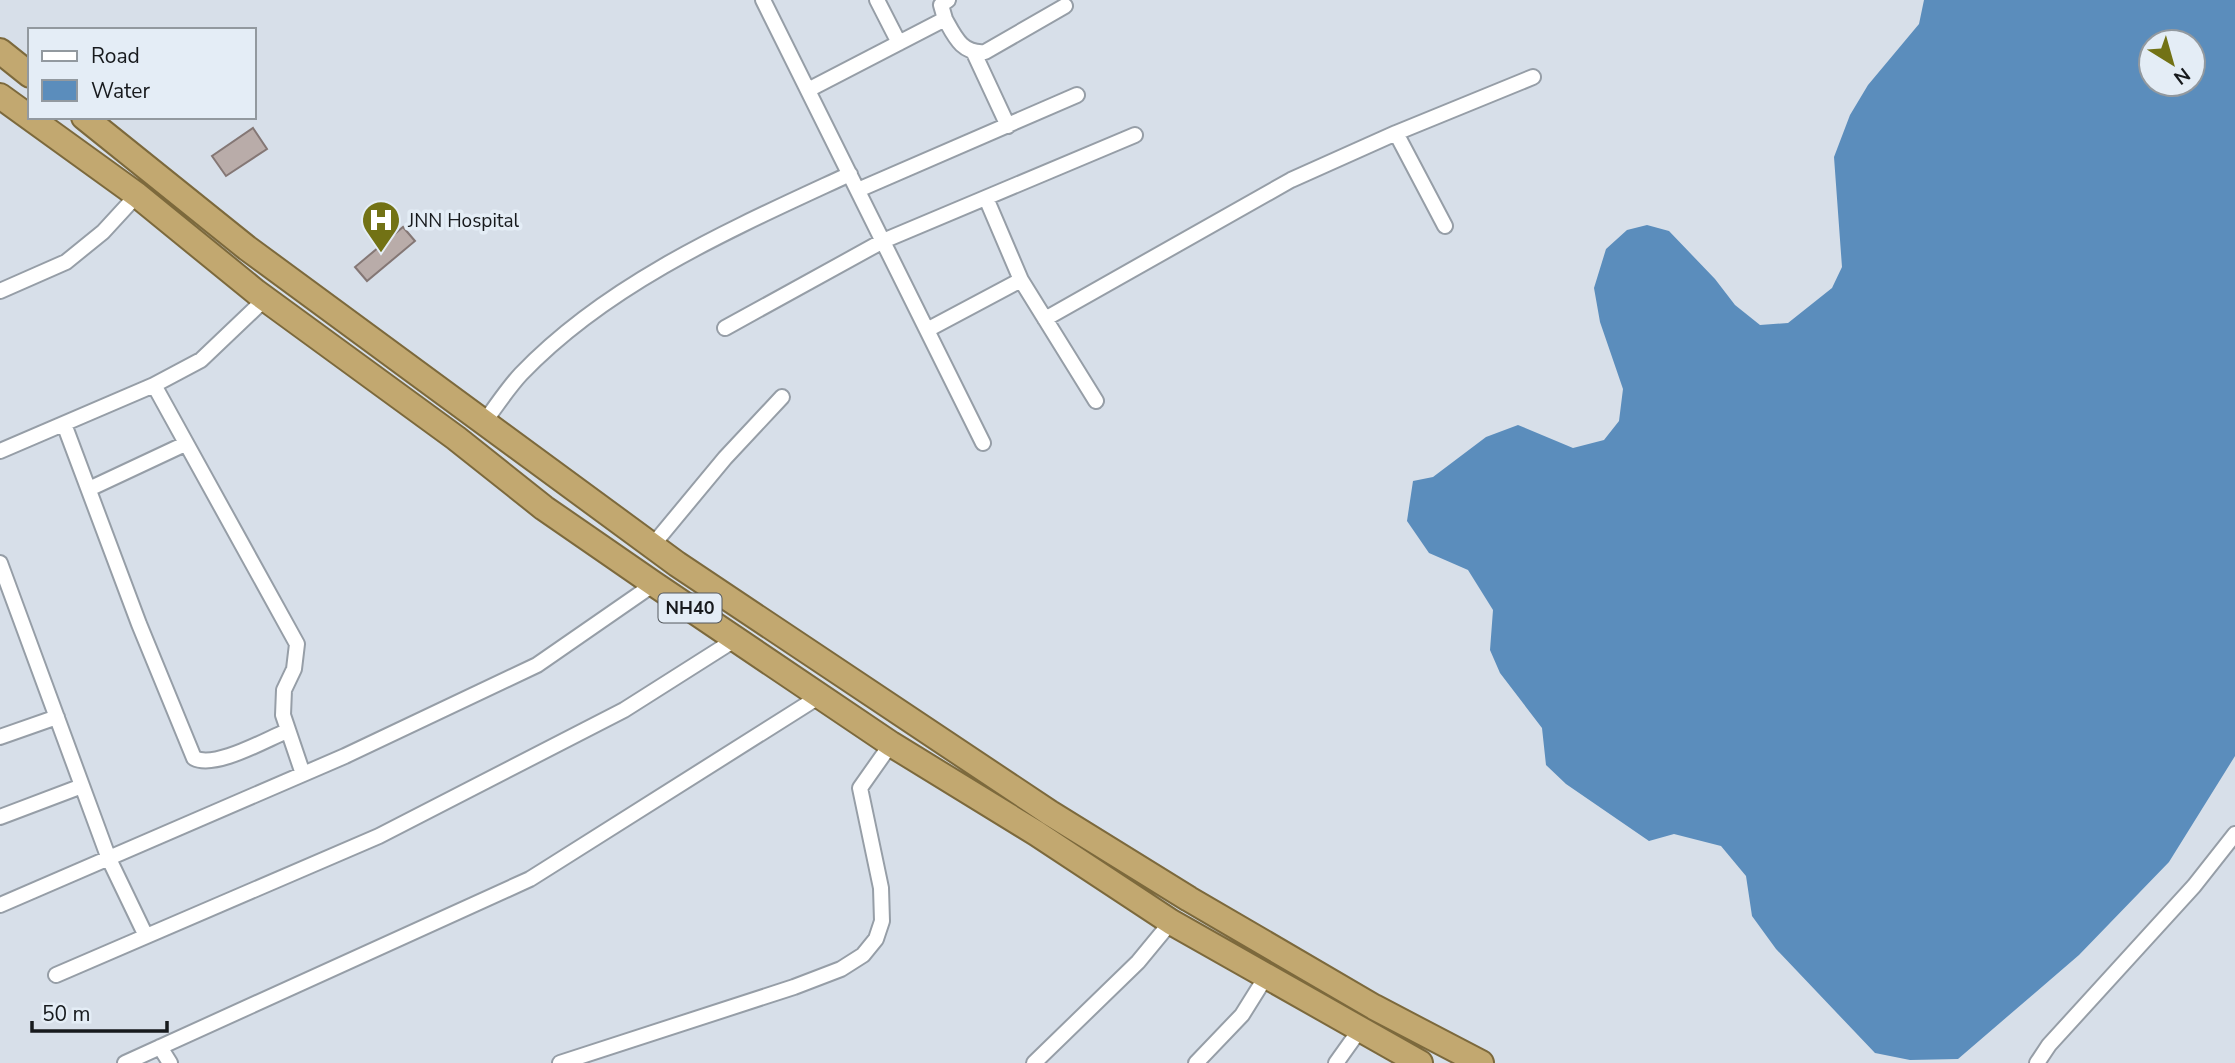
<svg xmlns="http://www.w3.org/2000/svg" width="2235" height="1063" viewBox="0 0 2235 1063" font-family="'Nunito Sans',sans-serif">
<rect width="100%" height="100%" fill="#d7dfe9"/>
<path fill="#5b8dbc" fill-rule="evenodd" d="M1924,0H2235V756L2169,862L2079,955L1958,1059L1910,1060L1875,1053L1776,949L1752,916L1746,876L1721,846L1674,834L1649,841L1566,784L1546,765L1542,728L1500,673L1490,650L1493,610L1468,570L1429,553L1407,521L1413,481L1433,477L1486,437L1518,425L1573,448L1604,440L1619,421L1623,389L1600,322L1594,288L1606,249L1627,230L1647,225L1669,231L1715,279L1735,305L1760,325L1788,323L1832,288L1842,267L1834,157L1850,115L1868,85L1919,24ZM2151,42H2193V84H2151Z"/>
<path fill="#b9aca9" stroke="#847775" stroke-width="2" d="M253,128L267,149L226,176L212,156Z
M403,227L415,241L367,281L355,267Z"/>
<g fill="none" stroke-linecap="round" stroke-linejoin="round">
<defs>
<path id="minor" d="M763,0L983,443
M877,0L899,43
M945,19C955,37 962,54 985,52L1065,6
M974,53L1008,126
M808,90L945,19L941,5L948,0
M1396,133L1445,226
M858,190L1077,95
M986,198L1021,280L1096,401
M0,291L66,262L103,232L137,195
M1045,319L1291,180L1396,133L1533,77
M725,328L883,241L1135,135
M927,330L1021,280
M154,385L297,644L294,669L284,690L283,715L303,774
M485,421C497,405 508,388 521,374C610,281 736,227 850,174
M64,424L139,624L194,758C215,769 265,740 287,731
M0,451L154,385L201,360L265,299
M89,489L185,444
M652,546L725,458L782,397
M0,563L109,859L146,936
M0,737L57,717
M0,817L82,786
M0,905L345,756L537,665L654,584
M56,975L379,836L624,710L736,639
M160,1047L170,1063
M125,1063L530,879L820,696
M560,1063L794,987L841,969L863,955L876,939L882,921L881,888L860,788L891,744
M1034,1063L1138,962L1171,922
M1196,1063L1242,1015L1267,975
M1336,1063L1361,1028
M2037,1063L2049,1045L2194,886L2235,834"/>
<path id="trunk" d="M0,51L30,75
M0,96L137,195L256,292L456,438L544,508L654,584L891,744L1036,833L1171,922L1420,1063
M84,117L247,248L677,564L1050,813L1189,899L1374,1007L1481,1063"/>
</defs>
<use href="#minor" stroke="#969ea7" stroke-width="18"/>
<use href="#trunk" stroke="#7c693c" stroke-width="28"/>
<use href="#minor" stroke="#fff" stroke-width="14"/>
<use href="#trunk" stroke="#c2a870" stroke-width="24"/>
</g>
<defs>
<symbol id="hospital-pin" viewBox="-11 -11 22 30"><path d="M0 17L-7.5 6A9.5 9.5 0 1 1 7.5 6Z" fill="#727215" stroke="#e4edf6"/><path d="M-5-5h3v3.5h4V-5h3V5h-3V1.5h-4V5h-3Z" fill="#fff"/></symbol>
</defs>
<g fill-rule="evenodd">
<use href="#hospital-pin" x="359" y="198" width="44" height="60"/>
</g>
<g text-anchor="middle" stroke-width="7" stroke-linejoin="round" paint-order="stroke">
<rect fill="#e4edf6" stroke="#54595e" stroke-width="2" x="658.5" y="593.5" width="63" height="29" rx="5"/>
<g font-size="18" font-weight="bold" fill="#171a1d">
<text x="690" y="614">NH40</text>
</g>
<g font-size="19" fill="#171a1d" stroke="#e4edf6" text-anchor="start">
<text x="408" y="227">JNN Hospital</text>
</g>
</g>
<rect x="28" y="28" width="228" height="91" fill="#e4edf6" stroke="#92999f" stroke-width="2"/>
<rect x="42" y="51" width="35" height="10" fill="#ffffff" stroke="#92999f" stroke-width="2"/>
<text x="91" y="63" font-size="21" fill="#171a1d">Road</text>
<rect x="42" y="80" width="35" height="21" fill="#5b8dbc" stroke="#92999f" stroke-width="2"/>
<text x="91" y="98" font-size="21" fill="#171a1d">Water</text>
<g transform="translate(2172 63) rotate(143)"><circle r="33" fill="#e4edf6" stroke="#92999f" stroke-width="2"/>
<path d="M0-5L12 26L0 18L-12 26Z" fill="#727215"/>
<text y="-10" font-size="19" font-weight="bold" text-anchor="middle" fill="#171a1d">N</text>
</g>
<path d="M32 1021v10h135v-10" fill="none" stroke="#171a1d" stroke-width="3.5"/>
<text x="42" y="1021" font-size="21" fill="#171a1d" stroke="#e4edf6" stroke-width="5" paint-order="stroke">50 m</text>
</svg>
